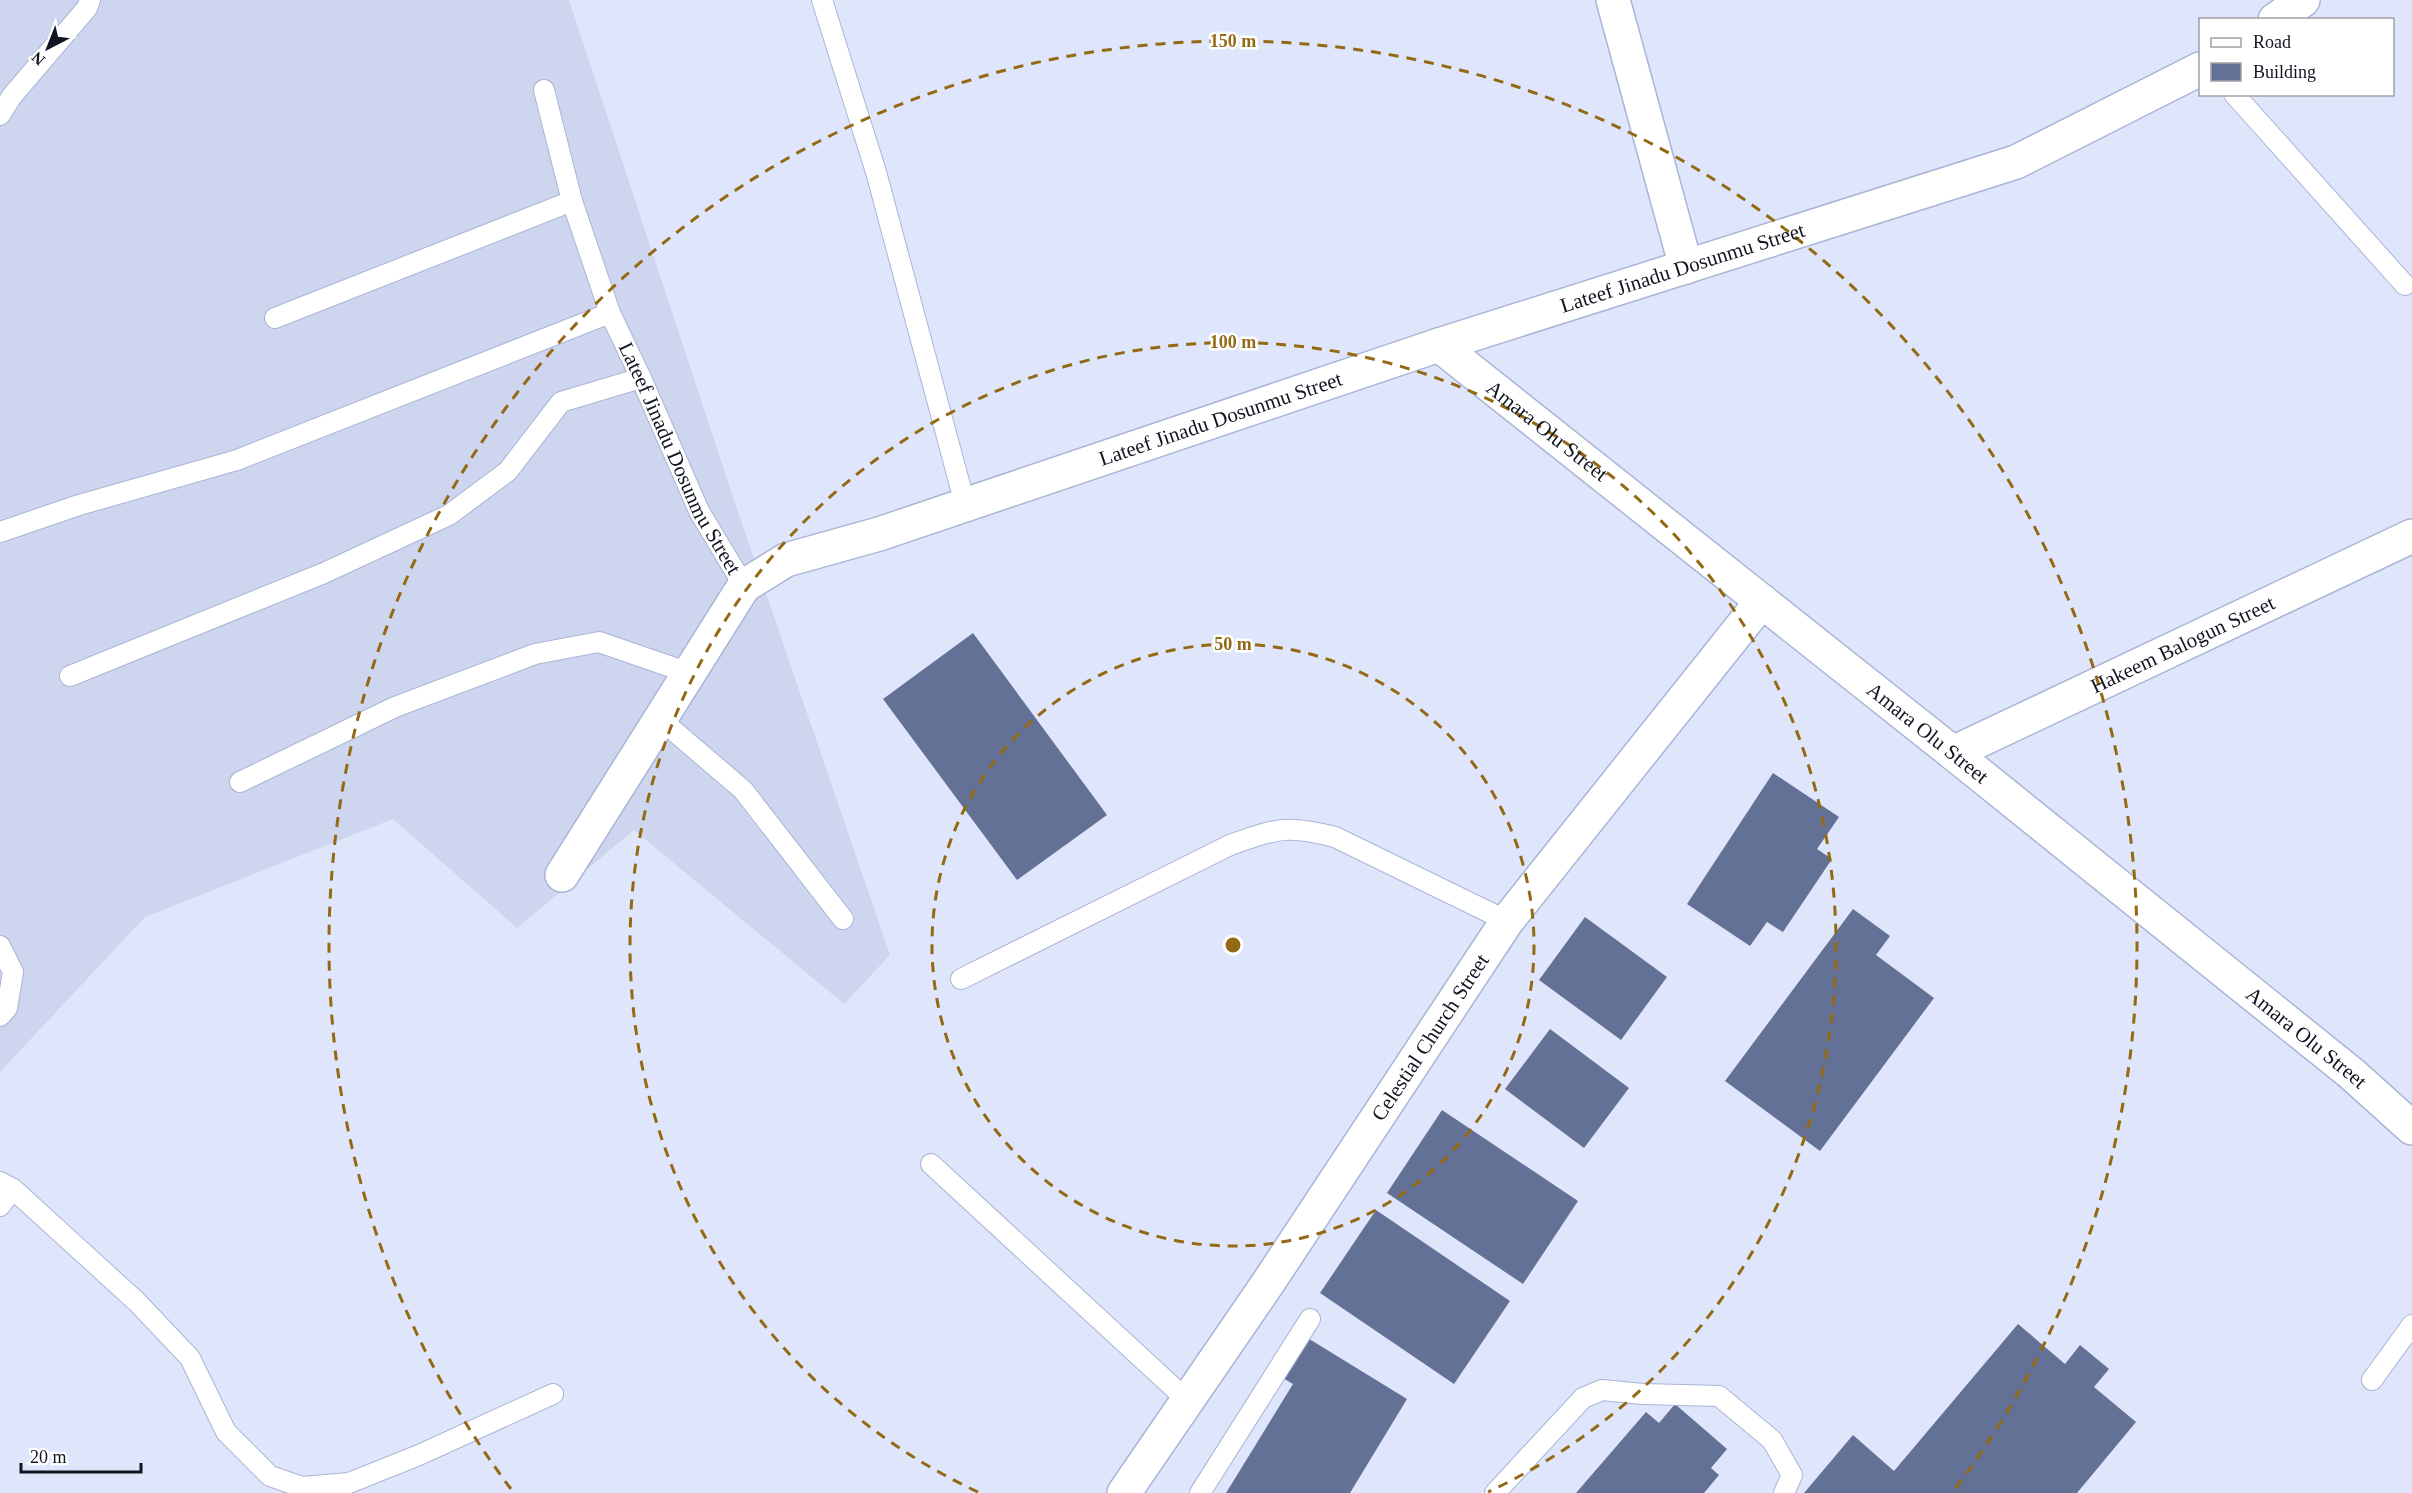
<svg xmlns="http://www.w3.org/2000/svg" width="2412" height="1493" viewBox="0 0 2412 1493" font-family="Georgia,serif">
<rect width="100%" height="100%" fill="#dfe6fb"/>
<path fill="#cdd6ee" d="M0,0H569L736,506L890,955L844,1004L634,830L517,928L393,819L145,917L0,1072Z"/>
<path fill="#647196" d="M973,633L1107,815L1017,880L883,699Z
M1773,773L1839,817L1817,849L1832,859L1783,932L1767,922L1750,946L1687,904Z
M1853,909L1890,936L1876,955L1934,998L1820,1151L1725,1081Z
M1585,917L1667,977L1621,1040L1539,980Z
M1550,1029L1629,1088L1584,1148L1505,1089Z
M1442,1110L1578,1201L1523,1284L1387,1193Z
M1376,1210L1510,1301L1454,1384L1320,1293Z
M2018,1324L2065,1364L2080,1345L2109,1369L2094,1387L2136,1422L2077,1493H1804L1853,1435L1894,1471Z
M1306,1337L1407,1399L1350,1493H1226L1293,1384L1281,1377Z
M1675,1404L1727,1449L1711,1468L1719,1475L1704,1493H1576L1646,1412L1659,1423Z"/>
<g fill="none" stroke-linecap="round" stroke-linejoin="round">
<defs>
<g id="lane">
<path d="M822,0L876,172L965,504"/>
<path id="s1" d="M544,90L572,201L610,313L641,378L699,511L744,586"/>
<path d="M2234,94L2405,285"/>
<path d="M0,115L12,96L87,8L90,0"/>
<path d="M275,318L572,201"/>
<path d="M0,532L79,505L237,460L610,313"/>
<path d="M70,676L324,573L449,515L508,471L561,402L641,378"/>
<path d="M660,719L743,790L843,919"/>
<path d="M240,782L395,707L535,654L599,642L689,673"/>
<path d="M0,946L13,972L7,1008L0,1016"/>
<path d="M961,979L1230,845C1276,829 1286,824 1335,837L1507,921"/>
<path d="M931,1164L1188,1401"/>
<path d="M0,1182L13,1189L137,1302L190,1358L226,1432L270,1476L302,1487L349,1483L419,1455L553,1394"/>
<path d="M0,1206L13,1189"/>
<path d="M2372,1380L2412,1325"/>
<path d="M1200,1493L1310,1319"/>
<path d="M1495,1493L1583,1398L1602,1390L1643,1394L1719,1396L1772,1440L1792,1475L1784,1493"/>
</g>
<g id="street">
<path d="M1613,0L1686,267"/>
<path d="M2275,20L2303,0"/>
<path id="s2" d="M1439,345L1953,753L2352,1074L2412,1128"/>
<path id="s3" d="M1953,753L2412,536"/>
<path id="s4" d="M562,875L744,586L786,560L879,534L1439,345L2016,162L2200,69"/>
<path id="s5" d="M1124,1493L1270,1280L1507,921L1762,601"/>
</g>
</defs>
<use href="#lane" stroke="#a9b5d6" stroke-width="22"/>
<use href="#street" stroke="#a9b5d6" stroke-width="36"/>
<use href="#lane" stroke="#fff" stroke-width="20"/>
<use href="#street" stroke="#fff" stroke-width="33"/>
</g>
<g fill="none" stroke="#946914" stroke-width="3" stroke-dasharray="10 8">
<circle cx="1233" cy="945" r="301"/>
<path d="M978 1492A603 603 0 1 1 1488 1492"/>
<path d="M511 1489A904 904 0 1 1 1955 1489"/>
</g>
<g text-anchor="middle" stroke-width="5" stroke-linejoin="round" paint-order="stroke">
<g font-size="21" fill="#111520" stroke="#fff">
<text dy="7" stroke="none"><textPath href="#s4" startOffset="1334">Lateef Jinadu Dosunmu Street</textPath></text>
<text dy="7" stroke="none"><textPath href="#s4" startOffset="848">Lateef Jinadu Dosunmu Street</textPath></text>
<text dy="7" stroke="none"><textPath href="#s2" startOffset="138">Amara Olu Street</textPath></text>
<text dy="7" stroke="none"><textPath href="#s1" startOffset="394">Lateef Jinadu Dosunmu Street</textPath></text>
<text dy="7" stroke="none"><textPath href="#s3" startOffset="254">Hakeem Balogun Street</textPath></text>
<text dy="7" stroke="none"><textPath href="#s2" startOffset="624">Amara Olu Street</textPath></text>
<text dy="7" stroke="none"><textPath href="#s5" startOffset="549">Celestial Church Street</textPath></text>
<text dy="7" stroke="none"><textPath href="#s2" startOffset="1110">Amara Olu Street</textPath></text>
</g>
</g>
<circle cx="1233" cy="945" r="9" fill="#946914" stroke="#fff" stroke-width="3"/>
<g font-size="18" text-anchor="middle" font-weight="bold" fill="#946914" stroke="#fff" stroke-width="5" stroke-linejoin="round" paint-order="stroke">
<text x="1233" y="47">150 m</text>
<text x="1233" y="348">100 m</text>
<text x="1233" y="650">50 m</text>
</g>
<rect x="2199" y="18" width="195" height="78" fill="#ffffff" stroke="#a0a1a6" stroke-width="1.5"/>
<rect x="2211" y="38" width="30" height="9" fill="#ffffff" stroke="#a0a1a6" stroke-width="1.5"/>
<text x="2253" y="48" font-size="18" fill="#111520">Road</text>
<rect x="2211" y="63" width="30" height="18" fill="#647196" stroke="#a0a1a6" stroke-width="1.5"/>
<text x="2253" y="78" font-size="18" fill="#111520">Building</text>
<g transform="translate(48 48) rotate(222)" stroke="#ffffff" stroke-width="4.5" paint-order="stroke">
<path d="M0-4.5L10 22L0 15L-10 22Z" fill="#111520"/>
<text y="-9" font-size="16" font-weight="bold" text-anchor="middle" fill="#111520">N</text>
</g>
<path d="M21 1463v9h120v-9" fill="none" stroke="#111520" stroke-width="3"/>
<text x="30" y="1463" font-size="18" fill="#111520" stroke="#ffffff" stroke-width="4.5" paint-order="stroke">20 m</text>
</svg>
